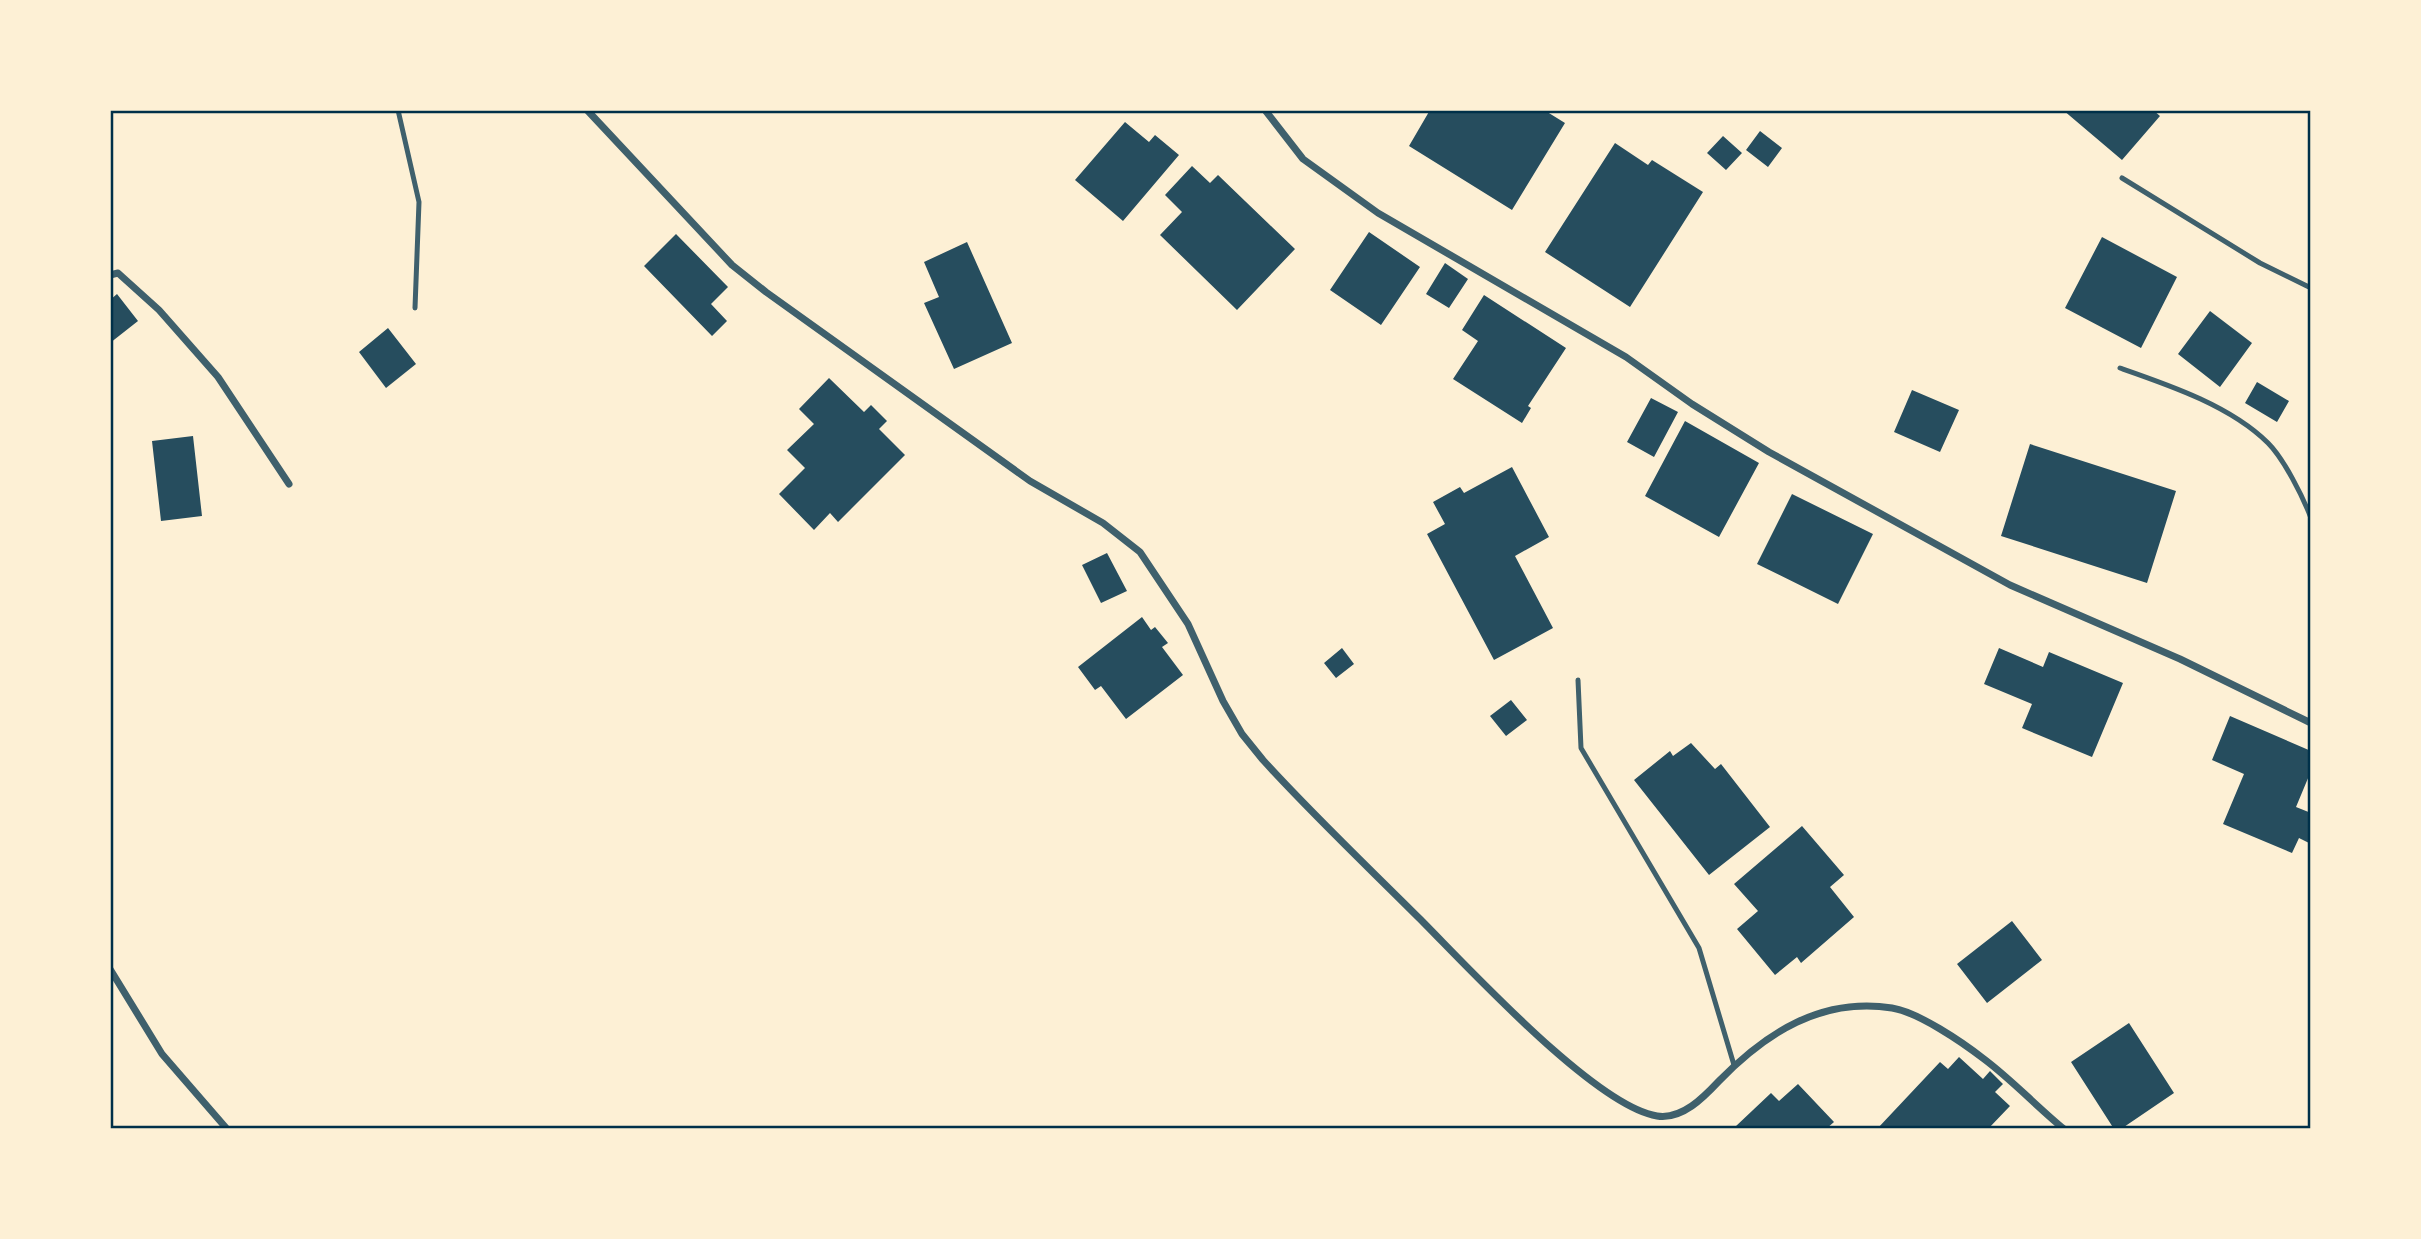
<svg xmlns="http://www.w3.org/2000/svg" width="2421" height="1239" viewBox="0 0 2421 1239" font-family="Helvetica,sans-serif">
<rect width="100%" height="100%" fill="#fdf0d5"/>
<path fill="#264d5e" d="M1430,110H1544L1565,123L1512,210L1409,146Z
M2063,110H2153L2160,116L2122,160Z
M1125,122L1149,142L1155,135L1179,155L1123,221L1075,180Z
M1760,131L1782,148L1768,167L1746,150Z
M1723,136L1742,153L1726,170L1707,153Z
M1615,143L1648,165L1652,160L1703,192L1630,307L1545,252Z
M1192,166L1210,183L1218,175L1295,249L1237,310L1160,235L1182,212L1165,195Z
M1369,232L1420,267L1381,325L1330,290Z
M676,234L728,287L711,304L727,321L712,336L644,266Z
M2102,237L2177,277L2141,348L2065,308Z
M967,242L1012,343L954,369L924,303L939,297L924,262Z
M1445,263L1468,279L1449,308L1426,294Z
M117,294L138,321L110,343V300Z
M1484,295L1566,348L1528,406L1531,408L1522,423L1453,379L1478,341L1462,330Z
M2210,311L2252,343L2220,387L2178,354Z
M388,328L416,364L386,388L359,352Z
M829,378L864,412L871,405L887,421L879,429L905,455L838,522L830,513L814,530L779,494L805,468L787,450L814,424L799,409Z
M2257,382L2289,401L2277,422L2245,403Z
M1912,390L1959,410L1940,452L1894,432Z
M1651,398L1678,412L1654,457L1627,442Z
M1685,421L1759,463L1719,537L1645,496Z
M193,436L202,516L161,521L152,441Z
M2030,444L2176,491L2147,583L2001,536Z
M1512,467L1549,537L1515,556L1553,628L1494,660L1427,534L1445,524L1433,502L1460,487L1464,493Z
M1792,494L1873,534L1838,604L1757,564Z
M1107,553L1127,591L1101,603L1082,565Z
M1142,617L1151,630L1155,627L1168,643L1162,647L1183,675L1126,719L1101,686L1095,690L1078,667Z
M1342,648L1354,664L1336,678L1324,663Z
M1999,648L2043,667L2049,652L2123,683L2092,757L2022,728L2032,704L1984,684Z
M1511,700L1527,720L1506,736L1490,716Z
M2230,716L2311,751V771L2296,807L2311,813V838L2309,843L2299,838L2292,853L2223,824L2244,774L2212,760Z
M1691,743L1715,769L1721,764L1770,827L1709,875L1634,780L1670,751L1673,756Z
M1802,826L1844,875L1830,887L1854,917L1801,963L1797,957L1775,975L1737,929L1758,911L1734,884Z
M2012,921L2042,960L1987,1003L1957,964Z
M2129,1023L2174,1093L2121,1129H2114L2071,1062Z
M1959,1057L1983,1079L1990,1071L2003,1084L1995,1092L2010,1106L1988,1129H1877L1940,1062L1948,1069Z
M1798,1084L1834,1122L1826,1129L1735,1127L1771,1093L1779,1101Z"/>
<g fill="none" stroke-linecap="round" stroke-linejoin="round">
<path stroke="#3f606c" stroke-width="5" d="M398,110L419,202L415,308
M2122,178L2260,263L2311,288
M2120,368C2169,385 2231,406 2268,443C2284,459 2303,497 2311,518
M1578,680L1581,748L1699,948L1734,1065"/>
<path stroke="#3f606c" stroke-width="7" d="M587,110L732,265L766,292L1030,481L1103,523L1140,552L1188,624L1223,701L1242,734L1263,760C1313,815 1367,866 1419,918C1467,966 1595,1106 1657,1116C1682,1120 1704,1097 1719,1081C1766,1033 1821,997 1892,1008C1918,1012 1962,1042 1984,1059C2012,1080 2036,1106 2064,1129
M1265,110L1303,159L1378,213L1626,357L1692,404L1769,452L2010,585L2180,659L2311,723
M110,275L118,273L159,310L218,377L289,484
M110,969L162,1054L227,1129"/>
</g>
<rect width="2421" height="1239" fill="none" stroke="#fdf0d5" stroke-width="224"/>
<rect x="112" y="112" width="2197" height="1015" fill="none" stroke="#003049" stroke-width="2.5"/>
</svg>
